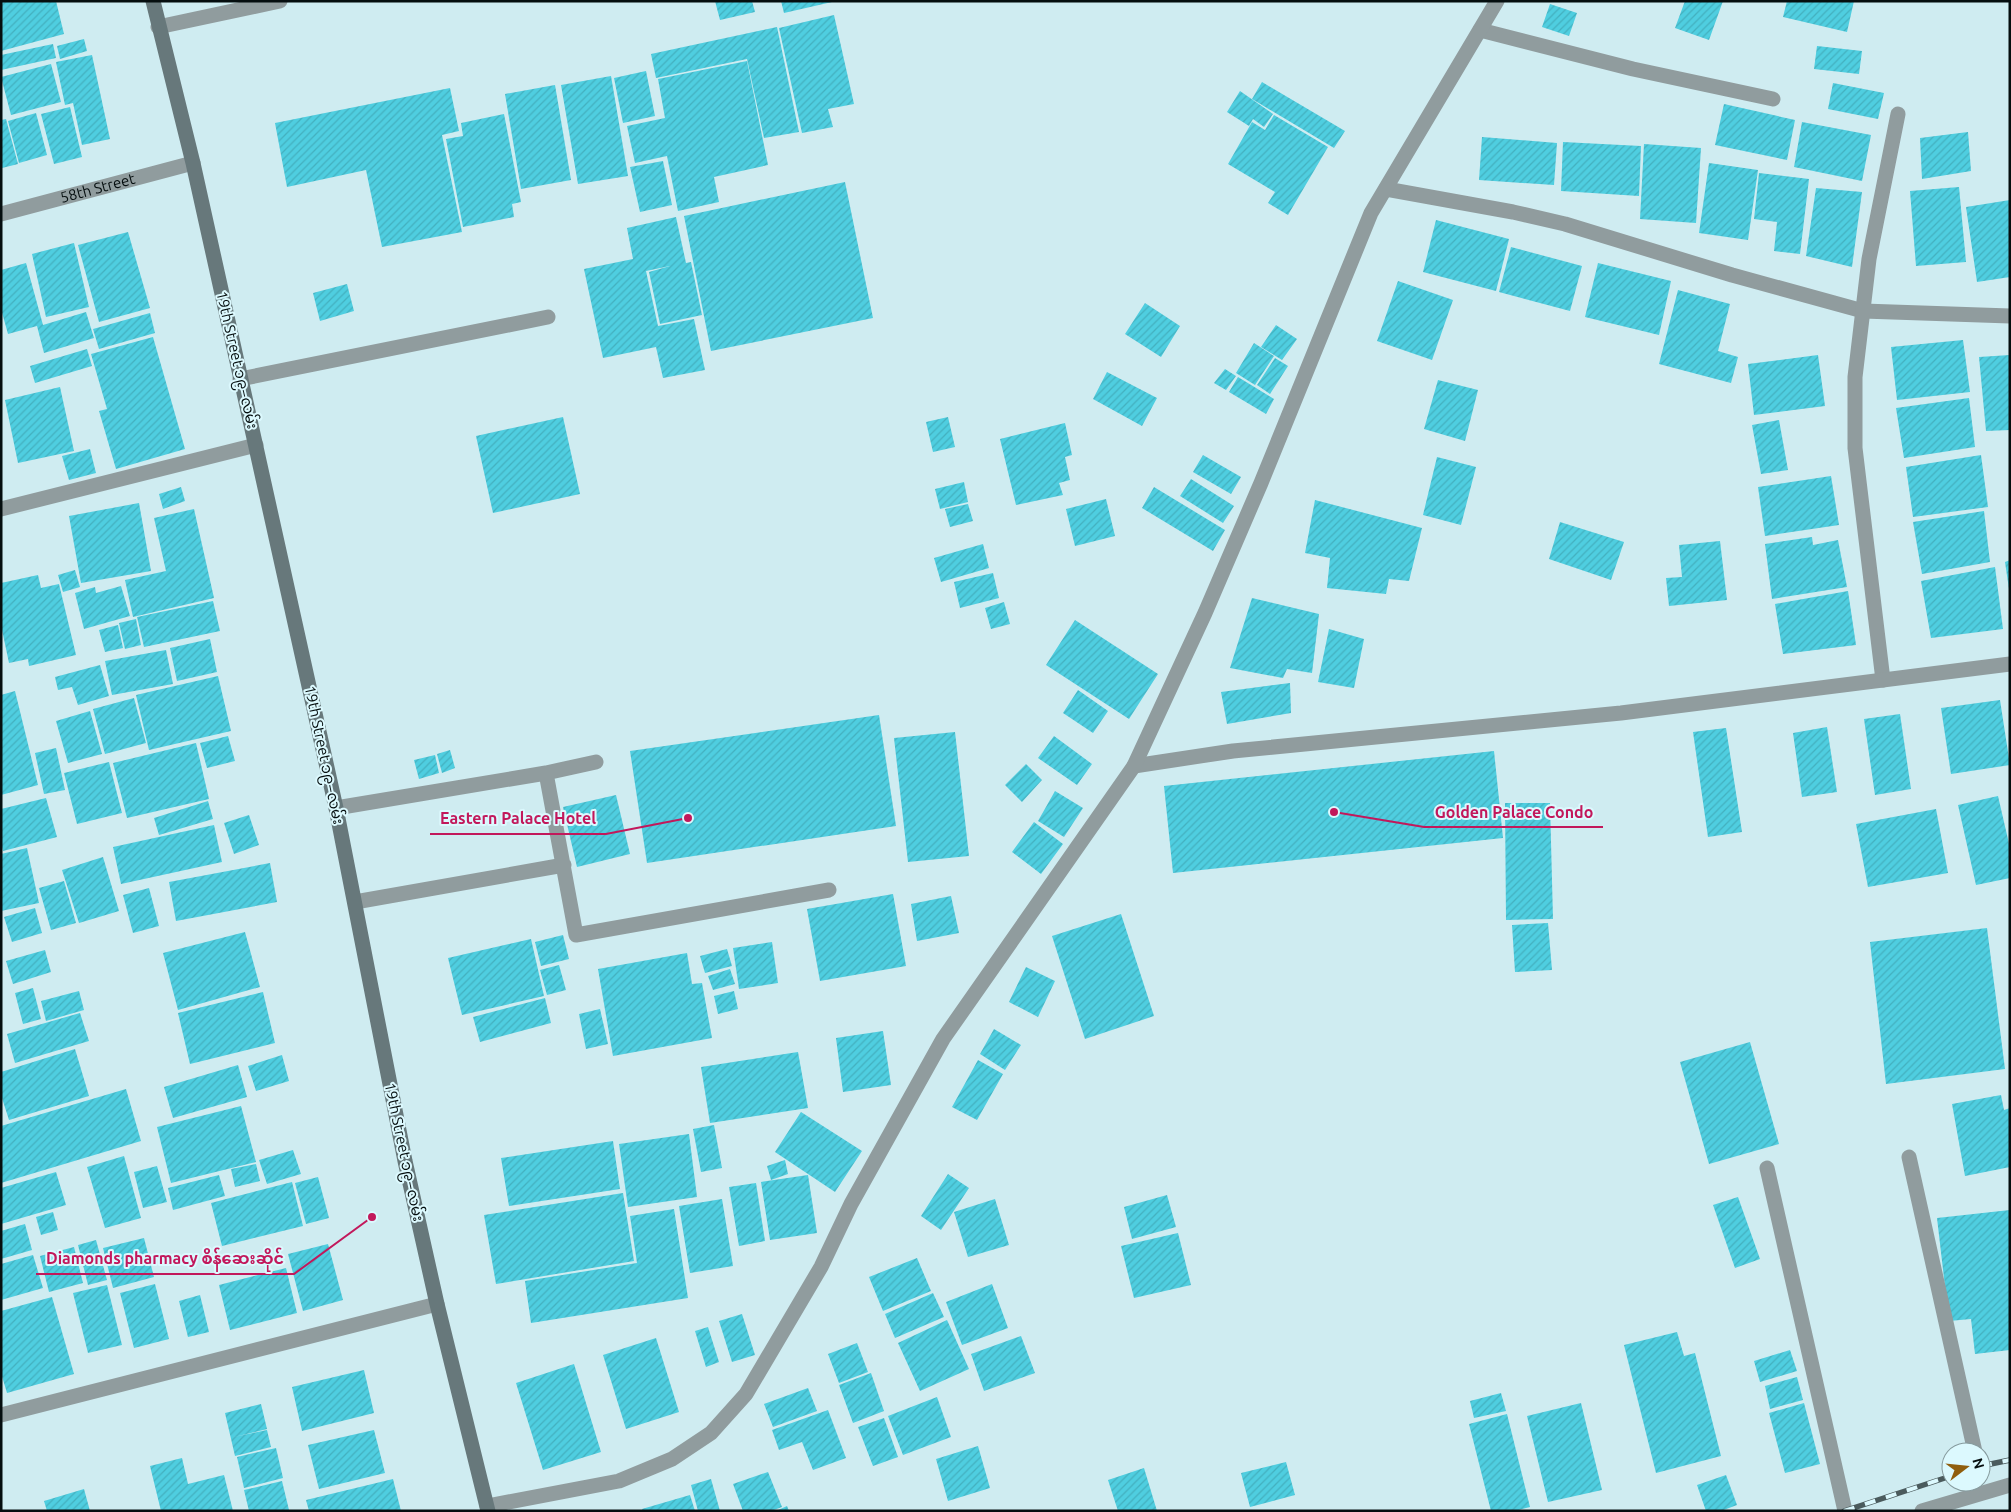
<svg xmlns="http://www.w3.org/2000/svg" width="2011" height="1512" viewBox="0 0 2011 1512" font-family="Ubuntu,'Noto Sans Myanmar',sans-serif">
<defs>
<pattern id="building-hatch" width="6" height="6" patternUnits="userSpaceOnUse" patternTransform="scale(1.25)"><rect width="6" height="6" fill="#4fcee0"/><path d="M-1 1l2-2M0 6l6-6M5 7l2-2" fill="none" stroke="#43b0bf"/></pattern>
</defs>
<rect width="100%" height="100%" fill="#cfecf1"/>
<path fill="url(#building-hatch)" d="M1,1H56L64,34L1,51Z
M715,1H752L755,12L720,20Z
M781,1H831L832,2L784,13Z
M1685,1H1723L1709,40L1675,28Z
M1787,1H1854L1847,32L1783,17Z
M1550,4L1577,13L1569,36L1542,27Z
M834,15L854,104L828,109L833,127L802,133L779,28Z
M777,27L799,132L764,138L747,59L656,78L651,54Z
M84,39L87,51L60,59L57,46Z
M53,44L56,58L1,70V55Z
M1817,46L1862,51L1859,74L1814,69Z
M92,55L110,139L82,145L73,103L65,105L56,62Z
M747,61L768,165L714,177L719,202L678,211L667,156L635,163L627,126L665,118L658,79Z
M51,64L61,102L11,115L1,77Z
M646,71L655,116L623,123L614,78Z
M611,76L628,176L578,184L561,85Z
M1262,82L1345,131L1334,148L1252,99Z
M1833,83L1884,93L1878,119L1828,109Z
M555,85L571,180L521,189L505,94Z
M450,88L459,131L442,135L462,232L382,247L366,170L287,187L275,123Z
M1240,91L1273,114L1264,127L1253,119L1249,126L1227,112Z
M1724,104L1795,120L1787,160L1715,145Z
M70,107L82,157L54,164L41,114Z
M36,113L47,155L19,163L8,121Z
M504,114L521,202L512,204L514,217L463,227L446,139L463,136L461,123Z
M1274,115L1328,147L1288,215L1268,203L1275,192L1228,164L1252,122L1265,130Z
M6,119L18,164L2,168L1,120Z
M1802,122L1871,135L1862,181L1794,167Z
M1968,132L1971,171L1922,179L1920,138Z
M1482,137L1557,143L1554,185L1479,180Z
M1563,142L1641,146L1639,196L1561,191Z
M1644,144L1701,148L1696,223L1640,219Z
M663,161L672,205L640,212L630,167Z
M1709,163L1758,170L1748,240L1699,233Z
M1759,173L1809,179L1800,254L1774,251L1777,222L1754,219Z
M845,182L873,318L711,351L684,216Z
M1959,187L1966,262L1916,266L1910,191Z
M1816,188L1862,192L1852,267L1806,256Z
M2010,200V277L1977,282L1966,207Z
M676,217L686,263L691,262L702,315L660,324L649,272L670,266L646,271L658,326L694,319L705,370L663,378L656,347L603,358L584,269L633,259L627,228Z
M1436,220L1509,239L1496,291L1423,272Z
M128,232L150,308L99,322L78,245Z
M74,243L89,307L46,317L32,254Z
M1511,247L1582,266L1570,311L1499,292Z
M26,263L43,325L86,312L94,338L44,353L37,326L8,334L1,309V270Z
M1598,263L1671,281L1659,335L1585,317Z
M1398,281L1453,300L1432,360L1377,341Z
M347,284L354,311L320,321L313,293Z
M1678,290L1730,304L1718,351L1738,357L1731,383L1659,364Z
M1145,303L1180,326L1161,357L1125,334Z
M150,313L155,333L99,349L93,329Z
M1276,325L1297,339L1282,360L1261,347Z
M153,337L185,449L116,469L99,411L107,409L91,354Z
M1963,340L1970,392L1897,400L1891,347Z
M1254,343L1274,356L1255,385L1236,373Z
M87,349L92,366L35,383L30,366Z
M1818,355L1825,406L1754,415L1748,364Z
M2010,355V430L1986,431L1979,357Z
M1275,358L1288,366L1270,394L1257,385Z
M1225,369L1236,376L1226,390L1214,383Z
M1107,372L1157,398L1142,426L1093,399Z
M1238,377L1274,399L1266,414L1229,392Z
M1438,380L1478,390L1465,441L1424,429Z
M60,387L74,451L18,463L5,400Z
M1969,398L1975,447L1904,458L1896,408Z
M563,417L580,494L493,513L476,436Z
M948,417L955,447L933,452L926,422Z
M1779,420L1788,470L1761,474L1752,425Z
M1065,423L1072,455L1065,457L1070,480L1059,483L1063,495L1016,505L1000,439Z
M90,449L96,473L69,480L62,456Z
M1203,455L1241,477L1231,494L1193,472Z
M1981,455L1988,507L1913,517L1906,467Z
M1437,457L1476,467L1461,525L1423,515Z
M1831,476L1839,525L1765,536L1758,487Z
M1191,479L1234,506L1223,523L1180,496Z
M964,482L968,502L940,509L935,489Z
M181,487L185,501L163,509L159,494Z
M1154,487L1225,530L1213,551L1142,508Z
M1106,499L1115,536L1075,546L1066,509Z
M1315,500L1422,528L1409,581L1389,579L1386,594L1327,588L1330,558L1305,553Z
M139,503L151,571L81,583L69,516Z
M968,504L973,521L950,527L945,509Z
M194,509L214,598L133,617L125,580L166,571L154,518Z
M1984,511L1990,562L1922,574L1913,522Z
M1560,522L1624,542L1611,580L1549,559Z
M1812,537L1813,545L1838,540L1847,587L1772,599L1765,544Z
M1720,541L1727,600L1669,606L1666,578L1682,577L1679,545Z
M983,544L989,568L941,582L934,558Z
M2010,560V589H2009L2005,562Z
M1995,567L2003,629L1931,638L1921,581Z
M75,570L80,587L63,592L58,575Z
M993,573L999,598L960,608L954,582Z
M38,575L41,588L59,584L76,655L29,666L28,659L9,663L1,625V583Z
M121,586L130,616L84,629L75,593L95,587L96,593Z
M1848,591L1856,645L1783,654L1775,604Z
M1252,598L1319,614L1312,673L1287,669L1283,678L1230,668Z
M213,601L220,631L144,647L137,617Z
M1004,602L1010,624L991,629L985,608Z
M136,619L141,645L125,649L119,623Z
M1075,620L1158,674L1129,719L1046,665Z
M118,625L123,648L105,652L99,630Z
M1329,629L1364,639L1354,688L1318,682Z
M210,639L217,672L177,681L170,648Z
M166,650L173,684L112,695L105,661Z
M100,665L109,696L78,705L72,687L58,690L55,677Z
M218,676L231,731L149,750L136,695Z
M1290,683L1291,713L1227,724L1221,692Z
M1078,690L1108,711L1093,733L1063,713Z
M15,691L38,785L1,795V695Z
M134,698L146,743L105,754L93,709Z
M2000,700L2010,765L1951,774L1941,708Z
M90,711L102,754L68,763L56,721Z
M1900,714L1911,789L1875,795L1864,719Z
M879,715L896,826L647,863L630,751Z
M1827,727L1837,792L1802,797L1793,733Z
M1726,728L1742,832L1708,837L1693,732Z
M955,732L969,856L908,862L894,738Z
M228,736L235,761L207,768L200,743Z
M1054,736L1092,764L1077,785L1038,758Z
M196,743L209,799L127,818L113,763Z
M56,748L65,790L44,794L35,753Z
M450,750L455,768L442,773L437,754Z
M1494,751L1503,838L1173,873L1164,786Z
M435,755L439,773L419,779L414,760Z
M109,762L122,813L77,824L64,773Z
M1026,764L1042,780L1022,802L1005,785Z
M1055,791L1083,808L1064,837L1038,821Z
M616,795L630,854L577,867L563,807Z
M1998,796L2010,848V878L1976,885L1958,805Z
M46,798L57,837L3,851L1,843V809Z
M208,801L213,819L159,835L154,818Z
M1505,803H1550L1553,919L1506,920Z
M1936,809L1948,873L1868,887L1856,824Z
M249,815L259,845L234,854L224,823Z
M1034,822L1063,844L1041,874L1012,852Z
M214,825L222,862L121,884L113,847Z
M27,848L39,903L1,911V854Z
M103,857L119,911L79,923L62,870Z
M270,863L277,902L176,921L169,882Z
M64,881L76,923L51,930L39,888Z
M149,888L159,926L133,933L123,895Z
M893,894L906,966L820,981L807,909Z
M951,896L959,933L917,941L911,904Z
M35,908L42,933L12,942L4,917Z
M1121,914L1154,1016L1085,1039L1052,936Z
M1548,923L1552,970L1515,972L1512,925Z
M1987,928L2005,1069L1886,1084L1870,942Z
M245,932L260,987L178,1010L163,953Z
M563,935L569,959L541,966L535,942Z
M531,939L544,996L462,1015L448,958Z
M772,942L778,983L739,989L733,948Z
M727,949L732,966L705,973L700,956Z
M45,950L51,972L13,984L6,961Z
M687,953L692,984L702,983L712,1038L613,1056L598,969Z
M559,965L566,990L547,995L540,970Z
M1026,967L1055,981L1038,1017L1009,1002Z
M730,969L735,984L713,990L708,976Z
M33,988L41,1019L23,1024L15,993Z
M79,991L84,1010L46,1021L41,1001Z
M734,991L738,1009L718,1014L714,996Z
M263,992L275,1043L190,1064L178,1013Z
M545,998L551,1023L480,1042L473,1017Z
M600,1009L608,1044L586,1049L579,1014Z
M80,1013L89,1041L15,1063L7,1034Z
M994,1029L1021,1045L1005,1070L980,1054Z
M883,1031L891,1085L843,1092L836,1038Z
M1750,1042L1779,1144L1709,1164L1680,1062Z
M75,1049L89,1096L9,1120L1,1095V1072Z
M798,1052L808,1108L710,1123L701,1067Z
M282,1055L289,1081L256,1091L248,1066Z
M978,1060L1003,1074L977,1120L952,1107Z
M238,1065L247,1097L173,1118L164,1087Z
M126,1089L141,1141L1,1183V1126Z
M2001,1095L2004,1110L2010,1108V1167L1965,1176L1952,1104Z
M241,1106L256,1162L171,1183L157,1127Z
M801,1112L862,1151L835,1192L775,1152Z
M714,1125L722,1168L701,1172L693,1129Z
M689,1134L697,1197L628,1207L619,1144Z
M613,1141L620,1189L509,1206L501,1158Z
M293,1150L301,1174L267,1184L259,1160Z
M124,1156L141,1218L105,1228L87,1167Z
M785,1160L788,1174L771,1180L767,1166Z
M256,1164L260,1181L235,1187L231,1169Z
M157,1166L167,1202L143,1208L134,1172Z
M56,1172L66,1205L1,1224V1188Z
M948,1174L969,1188L941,1230L921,1216Z
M219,1175L225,1196L173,1210L168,1188Z
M808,1175L817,1233L770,1240L761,1182Z
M318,1177L329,1218L306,1224L295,1183Z
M292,1182L303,1226L222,1246L211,1203Z
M756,1183L765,1241L739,1246L729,1187Z
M623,1193L634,1261L496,1284L484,1215Z
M1167,1195L1176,1227L1132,1239L1124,1207Z
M1738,1197L1760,1259L1735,1268L1713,1205Z
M722,1199L733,1266L690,1273L679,1206Z
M995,1199L1009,1245L968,1257L954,1212Z
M674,1209L688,1298L531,1323L525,1281L637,1263L630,1216Z
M2010,1210V1350L1975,1354L1971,1319L1949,1321L1937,1218Z
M53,1212L58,1230L41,1235L36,1217Z
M25,1224L32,1250L1,1259V1231Z
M1178,1233L1191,1285L1134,1298L1121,1246Z
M144,1238L154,1277L113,1288L103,1248Z
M96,1240L107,1280L88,1285L78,1245Z
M328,1244L343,1300L303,1311L288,1254Z
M74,1247L83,1283L49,1292L40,1256Z
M33,1255L43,1288L1,1300V1264Z
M917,1258L931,1291L883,1311L869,1277Z
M286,1268L297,1313L230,1330L219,1285Z
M155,1284L169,1339L134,1348L120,1293Z
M992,1284L1008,1328L962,1345L946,1302Z
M107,1285L122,1345L88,1353L73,1293Z
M933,1293L944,1317L895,1338L885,1314Z
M200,1295L209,1332L188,1337L179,1301Z
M52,1297L74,1374L7,1393L1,1373V1311Z
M742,1314L755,1355L732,1362L719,1321Z
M947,1320L969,1369L920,1391L898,1343Z
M708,1327L719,1362L706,1367L695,1331Z
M1677,1332L1684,1356L1695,1353L1721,1456L1656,1473L1624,1345Z
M1021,1336L1035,1373L984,1391L971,1354Z
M656,1338L679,1412L626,1429L603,1355Z
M857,1343L868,1372L839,1383L828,1354Z
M1790,1350L1797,1371L1760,1382L1754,1361Z
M574,1364L601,1452L543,1470L516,1383Z
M364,1370L374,1413L302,1431L292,1387Z
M871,1373L884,1411L853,1423L839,1385Z
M1797,1377L1803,1400L1770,1409L1765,1386Z
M808,1388L817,1411L773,1427L764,1404Z
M1501,1393L1506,1411L1474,1418L1470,1401Z
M937,1397L951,1437L903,1455L888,1416Z
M1581,1403L1602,1490L1548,1502L1527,1416Z
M1804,1403L1820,1464L1785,1473L1769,1413Z
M261,1404L267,1429L234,1437L267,1430L271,1447L235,1456L225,1413Z
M828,1410L846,1458L813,1470L802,1442L779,1450L772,1430Z
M1507,1414L1530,1507L1515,1511H1491L1469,1424Z
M884,1418L898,1457L873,1466L858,1427Z
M374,1430L385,1473L319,1489L308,1445Z
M978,1446L990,1488L948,1501L936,1459Z
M276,1448L283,1478L244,1488L237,1457Z
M182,1458L188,1484L224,1475L233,1511H161L150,1466Z
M1286,1462L1295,1495L1250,1507L1241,1473Z
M1144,1468L1157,1511H1118L1108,1480Z
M768,1472L782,1507L771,1511H743L733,1484Z
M1726,1475L1737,1505L1721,1511H1706L1697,1485Z
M393,1479L401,1511H309L306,1500Z
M711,1479L720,1511H698L691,1485Z
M282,1481L289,1510L249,1511L244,1490Z
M84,1489L90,1511H47L44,1501Z
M690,1495L695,1511H643L642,1509Z
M787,1506L789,1511H776Z"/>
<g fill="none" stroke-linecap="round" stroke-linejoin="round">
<path stroke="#909c9e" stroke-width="15" d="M546,773L576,935L829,890
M336,808L546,773L596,762
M355,902L564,865"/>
<g stroke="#909c9e" stroke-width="15">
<path d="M158,27L280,1"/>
<path d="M1480,30L1633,69L1773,99"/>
<path d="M1386,189L1513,212L1565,224L1732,275L1863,311L2010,316"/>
<path id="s1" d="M1,214L193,163"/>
<path d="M240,379L548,317"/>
<path d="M1,509L256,445"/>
<path d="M1883,680L1855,448V377L1869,259L1898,114"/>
<path d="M1134,766L1233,751L1621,713L2010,664"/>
<path d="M1909,1157L1975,1452"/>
<path d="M1767,1168L1845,1511"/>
<path d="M1,1415L437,1304"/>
<path d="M487,1506L619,1481L672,1459L711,1433L746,1394L821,1267L851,1204L943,1039L1134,766L1205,613L1261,483L1371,213L1497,1"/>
<path d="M1922,1511L2010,1485"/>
</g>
<path stroke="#67787b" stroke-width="15" d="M153,1L193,163L336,808L405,1161L437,1304L488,1511"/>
<defs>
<path id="rail" d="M1981,1466L2010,1460
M1844,1511L1951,1476"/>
</defs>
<use href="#rail" stroke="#4b5b5d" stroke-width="5.5"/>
<use href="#rail" stroke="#dcf9fe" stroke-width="4" stroke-dasharray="11" stroke-linecap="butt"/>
</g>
<g text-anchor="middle" stroke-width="4" stroke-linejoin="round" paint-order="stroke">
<g font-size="15" fill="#050e0f" stroke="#dcf9fe">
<text dy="5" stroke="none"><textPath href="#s1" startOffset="100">58th Street</textPath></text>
<text transform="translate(237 360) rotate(77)" y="5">19th Street ၁၉−လမ်း</text>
<text transform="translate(324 755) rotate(78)" y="5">19th Street ၁၉−လမ်း</text>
<text transform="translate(404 1152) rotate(78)" y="5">19th Street ၁၉−လမ်း</text>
</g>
</g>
<path fill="none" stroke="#c2185b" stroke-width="2" d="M1334 812L1424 827H1603M688 818L606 834H430M372 1217L294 1274H36"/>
<g fill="#c2185b" stroke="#dcf9fe" stroke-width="2">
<circle cx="1334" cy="812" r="5"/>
<circle cx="688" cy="818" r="5"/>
<circle cx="372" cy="1217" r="5"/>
</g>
<g font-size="16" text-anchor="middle" font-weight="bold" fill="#c2185b" stroke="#dcf9fe" stroke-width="4" stroke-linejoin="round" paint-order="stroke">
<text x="1514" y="818">Golden Palace Condo</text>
<text x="518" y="824">Eastern Palace Hotel</text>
<text x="165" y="1264">Diamonds pharmacy စိန်ဆေးဆိုင်</text>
</g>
<rect width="2011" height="1512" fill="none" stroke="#050e0f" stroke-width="5"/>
<g transform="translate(1966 1467) rotate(74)"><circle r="24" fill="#dcf9fe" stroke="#869b9e"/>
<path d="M0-4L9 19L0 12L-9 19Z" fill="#905e0e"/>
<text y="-8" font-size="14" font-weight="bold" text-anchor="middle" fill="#050e0f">N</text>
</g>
</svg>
